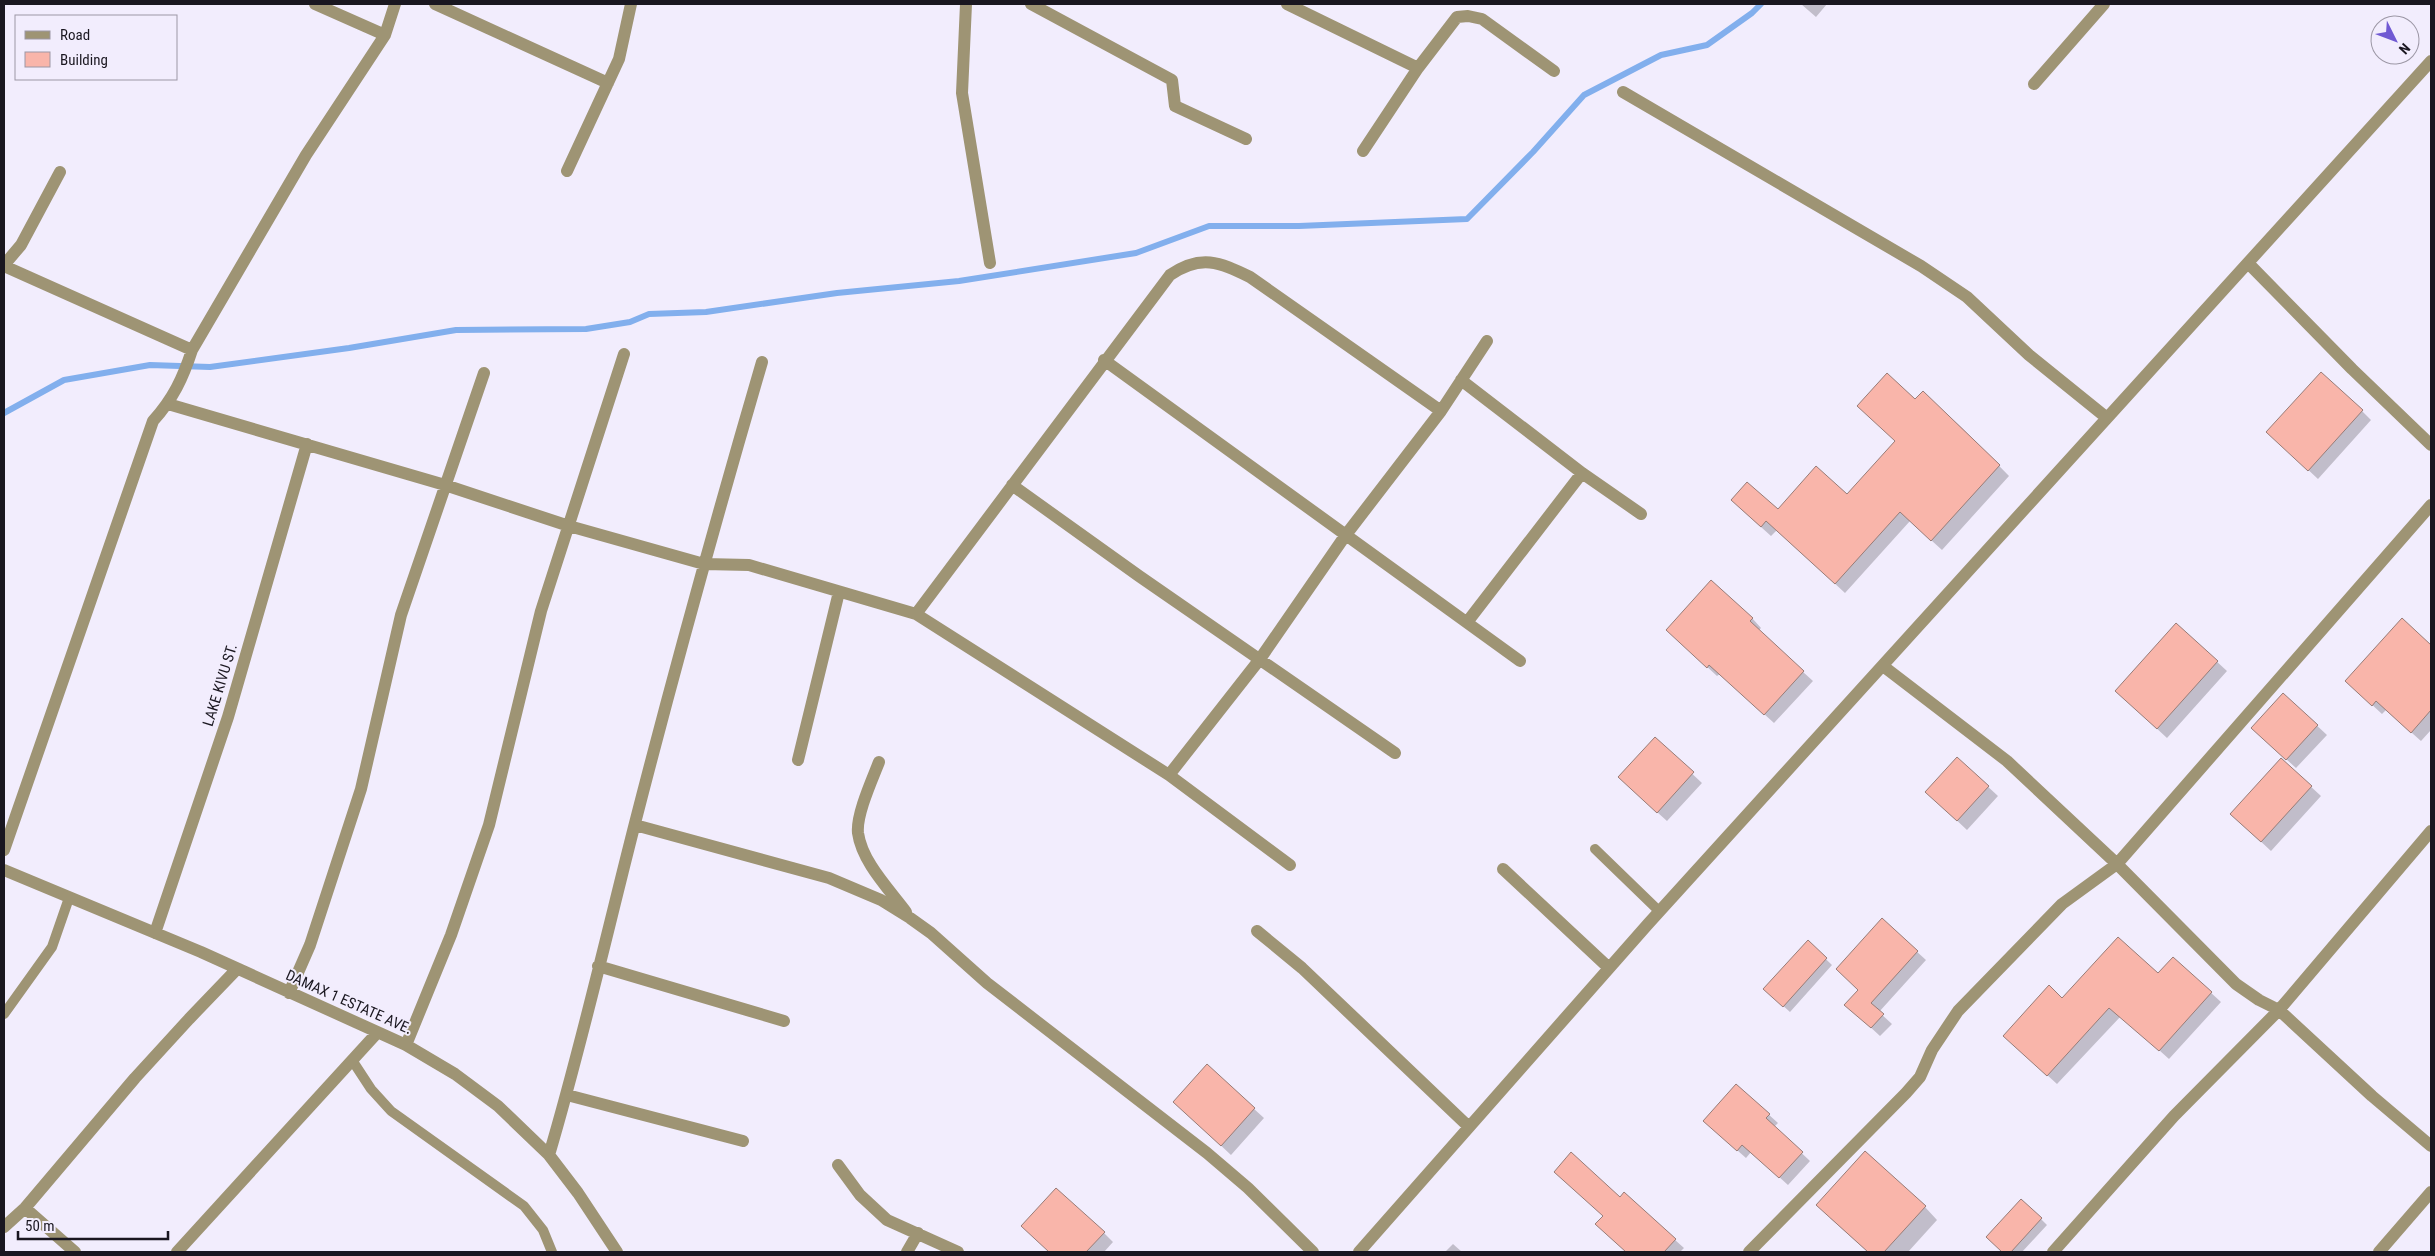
<svg xmlns="http://www.w3.org/2000/svg" width="2435" height="1256" viewBox="0 0 2435 1256" font-family="'Roboto Condensed',sans-serif">
<rect width="100%" height="100%" fill="#f2edfd"/>
<path fill="#0003" d="M1801,4H1827L1816,17Z
M1923,393L1962,428L2009,476L1942,550L1910,521L1845,593L1777,530L1771,536L1742,510H1778L1847,496L1896,441L1916,401Z
M2362,411L2371,420L2318,479L2277,441Z
M1752,618L1761,628L1758,631L1813,681L1774,723L1720,674L1717,676L1677,639Z
M2402,620L2431,646V730L2421,741L2386,710L2382,714L2356,690Z
M2176,624L2227,671L2167,738L2126,700Z
M2283,694L2327,735L2296,768L2262,737Z
M1655,739L1702,783L1667,821L1629,787Z
M1957,758L1998,796L1967,830L1936,801Z
M2281,759L2321,796L2271,851L2241,823Z
M1882,920L1926,960L1879,1012L1892,1024L1880,1036L1855,1013Z
M1808,942L1832,965L1790,1012L1771,995Z
M2173,958L2221,1002L2169,1059L2121,1016L2057,1084L2014,1045L2158,975Z
M1207,1066L1264,1118L1231,1155L1184,1111Z
M1736,1085L1778,1123L1774,1127L1810,1161L1788,1185L1751,1152L1746,1158L1713,1129Z
M1624,1194L1684,1248L1680,1252H1627L1605,1233Z
M1925,1207L1937,1220L1908,1252H1868L1830,1218Z
M2041,1219L2047,1225L2022,1252H2003L1994,1243Z
M1104,1233L1113,1242L1104,1252H1050L1032,1236Z
M1453,1244L1462,1252H1445Z"/>
<g fill="none" stroke-linecap="round" stroke-linejoin="round">
<path stroke="#82afed" stroke-width="6" d="M4,413L64,380L150,365L210,367L349,348L456,330L586,329L630,322L649,314L706,312L837,293L959,281L1136,253L1209,226H1299L1467,219L1533,152L1584,95L1661,55L1707,45L1752,13L1761,4"/>
</g>
<path fill="#f9b5aa" stroke="#987c77" d="M2321,372L2363,410L2308,471L2266,432Z
M1887,373L1915,399L1923,391L2000,465L1931,541L1900,512L1835,584L1766,521L1761,527L1731,500L1747,482L1778,509L1816,466L1847,494L1895,441L1857,406Z
M1711,580L1753,618L1750,621L1804,671L1764,715L1709,665L1707,668L1666,630Z
M2402,618L2431,645V710L2411,733L2376,701L2372,706L2345,681Z
M2176,623L2218,661L2157,729L2115,691Z
M2283,693L2318,725L2286,760L2251,728Z
M1655,737L1694,772L1657,813L1618,777Z
M1957,757L1989,786L1957,821L1925,792Z
M2281,758L2312,786L2261,842L2230,814Z
M1882,918L1918,951L1871,1003L1884,1014L1871,1028L1844,1005L1858,990L1836,969Z
M2118,937L2158,973L2173,957L2212,992L2159,1051L2109,1008L2047,1076L2003,1036L2049,985L2062,998Z
M1808,940L1827,958L1783,1007L1763,989Z
M1207,1064L1255,1108L1221,1146L1173,1102Z
M1736,1084L1770,1114L1766,1118L1803,1152L1779,1178L1742,1145L1737,1151L1703,1121Z
M1865,1151L1926,1206L1884,1252H1868L1816,1205Z
M1571,1152L1620,1197L1624,1192L1676,1239L1664,1252H1626L1595,1224L1603,1216L1554,1172Z
M1056,1188L1105,1232L1086,1252H1049L1021,1226Z
M2021,1199L2042,1218L2011,1252H2002L1986,1237Z"/>
<g fill="none" stroke-linecap="round" stroke-linejoin="round">
<path stroke="#9e9474" stroke-width="10" d="M1595,849L1659,911
M4,1014L52,947L69,898
M352,1060L371,1089L391,1111L524,1206L543,1230L552,1252"/>
<path stroke="#9e9474" stroke-width="12" d="M315,4L385,35
M435,4L608,83
M966,4L962,93L990,263
M1031,4L1172,80L1175,106L1246,139
M1287,4L1418,68
M2034,84L2104,4
M1623,92L1921,266L1967,297L2029,355L2107,418
M1363,151L1418,68L1457,17L1468,16L1482,19L1554,71
M567,171L619,59L631,4
M2248,263L2352,369L2431,445
M4,265L21,245L60,172
M4,266L192,350
M1104,360L1520,661
M1461,380L1582,473L1641,514
M168,404L445,485L569,526L704,564L749,565L916,614L1169,775L1290,865
M1012,485L1139,576L1395,753
M916,614L1170,275C1201,254 1219,262 1250,277L1441,411
M1468,621L1582,473
M1883,666L2007,761L2117,864L2236,984L2259,1000L2279,1010L2372,1096L2431,1146
M798,760L839,592
M879,762C872,780 856,815 858,833C862,862 889,889 906,912
M1169,775L1260,659L1345,536L1441,411L1487,341
M635,825L829,878L881,900L910,918L931,933L987,983L1207,1153L1248,1188L1313,1252
M4,850L153,421C173,399 183,378 192,350L306,155L385,35L395,4
M1503,869L1609,968
M4,870L201,952L406,1045L455,1074L498,1106L549,1155L578,1193L617,1252
M1257,931L1302,968L1469,1127
M155,933L228,717L307,444
M598,966L784,1021
M289,993L310,945L361,789L401,615L484,373
M406,1045L451,935L489,825L541,611L624,354
M567,1095L743,1141
M549,1155C581,1047 606,937 634,827C674,671 717,516 762,362
M838,1165L860,1195L887,1220L958,1252
M25,1208L75,1252
M4,1227L25,1208L135,1078L189,1019L237,969
M177,1252L377,1033
M907,1252L918,1233
M1359,1252L1648,924L2431,61
M1749,1252L1906,1093L1920,1077L1932,1050L1958,1011L2062,904L2117,864L2431,505
M2053,1252L2174,1116L2279,1010L2431,831
M2379,1252L2431,1192"/>
</g>
<g text-anchor="middle" stroke-width="4" stroke-linejoin="round" paint-order="stroke">
<g font-size="15" fill="#1a1720" stroke="#f2edfd">
<text transform="translate(220 685) rotate(-73)" y="5">LAKE KIVU ST.</text>
<text transform="translate(349 1002) rotate(24)" y="5">DAMAX 1 ESTATE AVE.</text>
</g>
</g>
<rect width="2435" height="1256" fill="none" stroke="#1a1720" stroke-width="10"/>
<rect x="15" y="15" width="162" height="65" fill="#f2edfd" stroke="#9c97a5"/>
<rect x="25" y="31" width="25" height="8" fill="#9e9474" stroke="#9c97a5"/>
<text x="60" y="40" font-size="15" fill="#1a1720">Road</text>
<rect x="25" y="52" width="25" height="15" fill="#f9b5aa" stroke="#9c97a5"/>
<text x="60" y="65" font-size="15" fill="#1a1720">Building</text>
<g transform="translate(2395 40) rotate(132)"><circle r="24" fill="#f2edfd" stroke="#9c97a5"/>
<path d="M0-4L9 19L0 12L-9 19Z" fill="#7059d3"/>
<text y="-8" font-size="14" font-weight="bold" text-anchor="middle" fill="#1a1720">N</text>
</g>
<path d="M18 1231v8h150v-8" fill="none" stroke="#1a1720" stroke-width="2.5"/>
<text x="25" y="1231" font-size="15" fill="#1a1720" stroke="#f2edfd" stroke-width="4" paint-order="stroke">50 m</text>
</svg>
